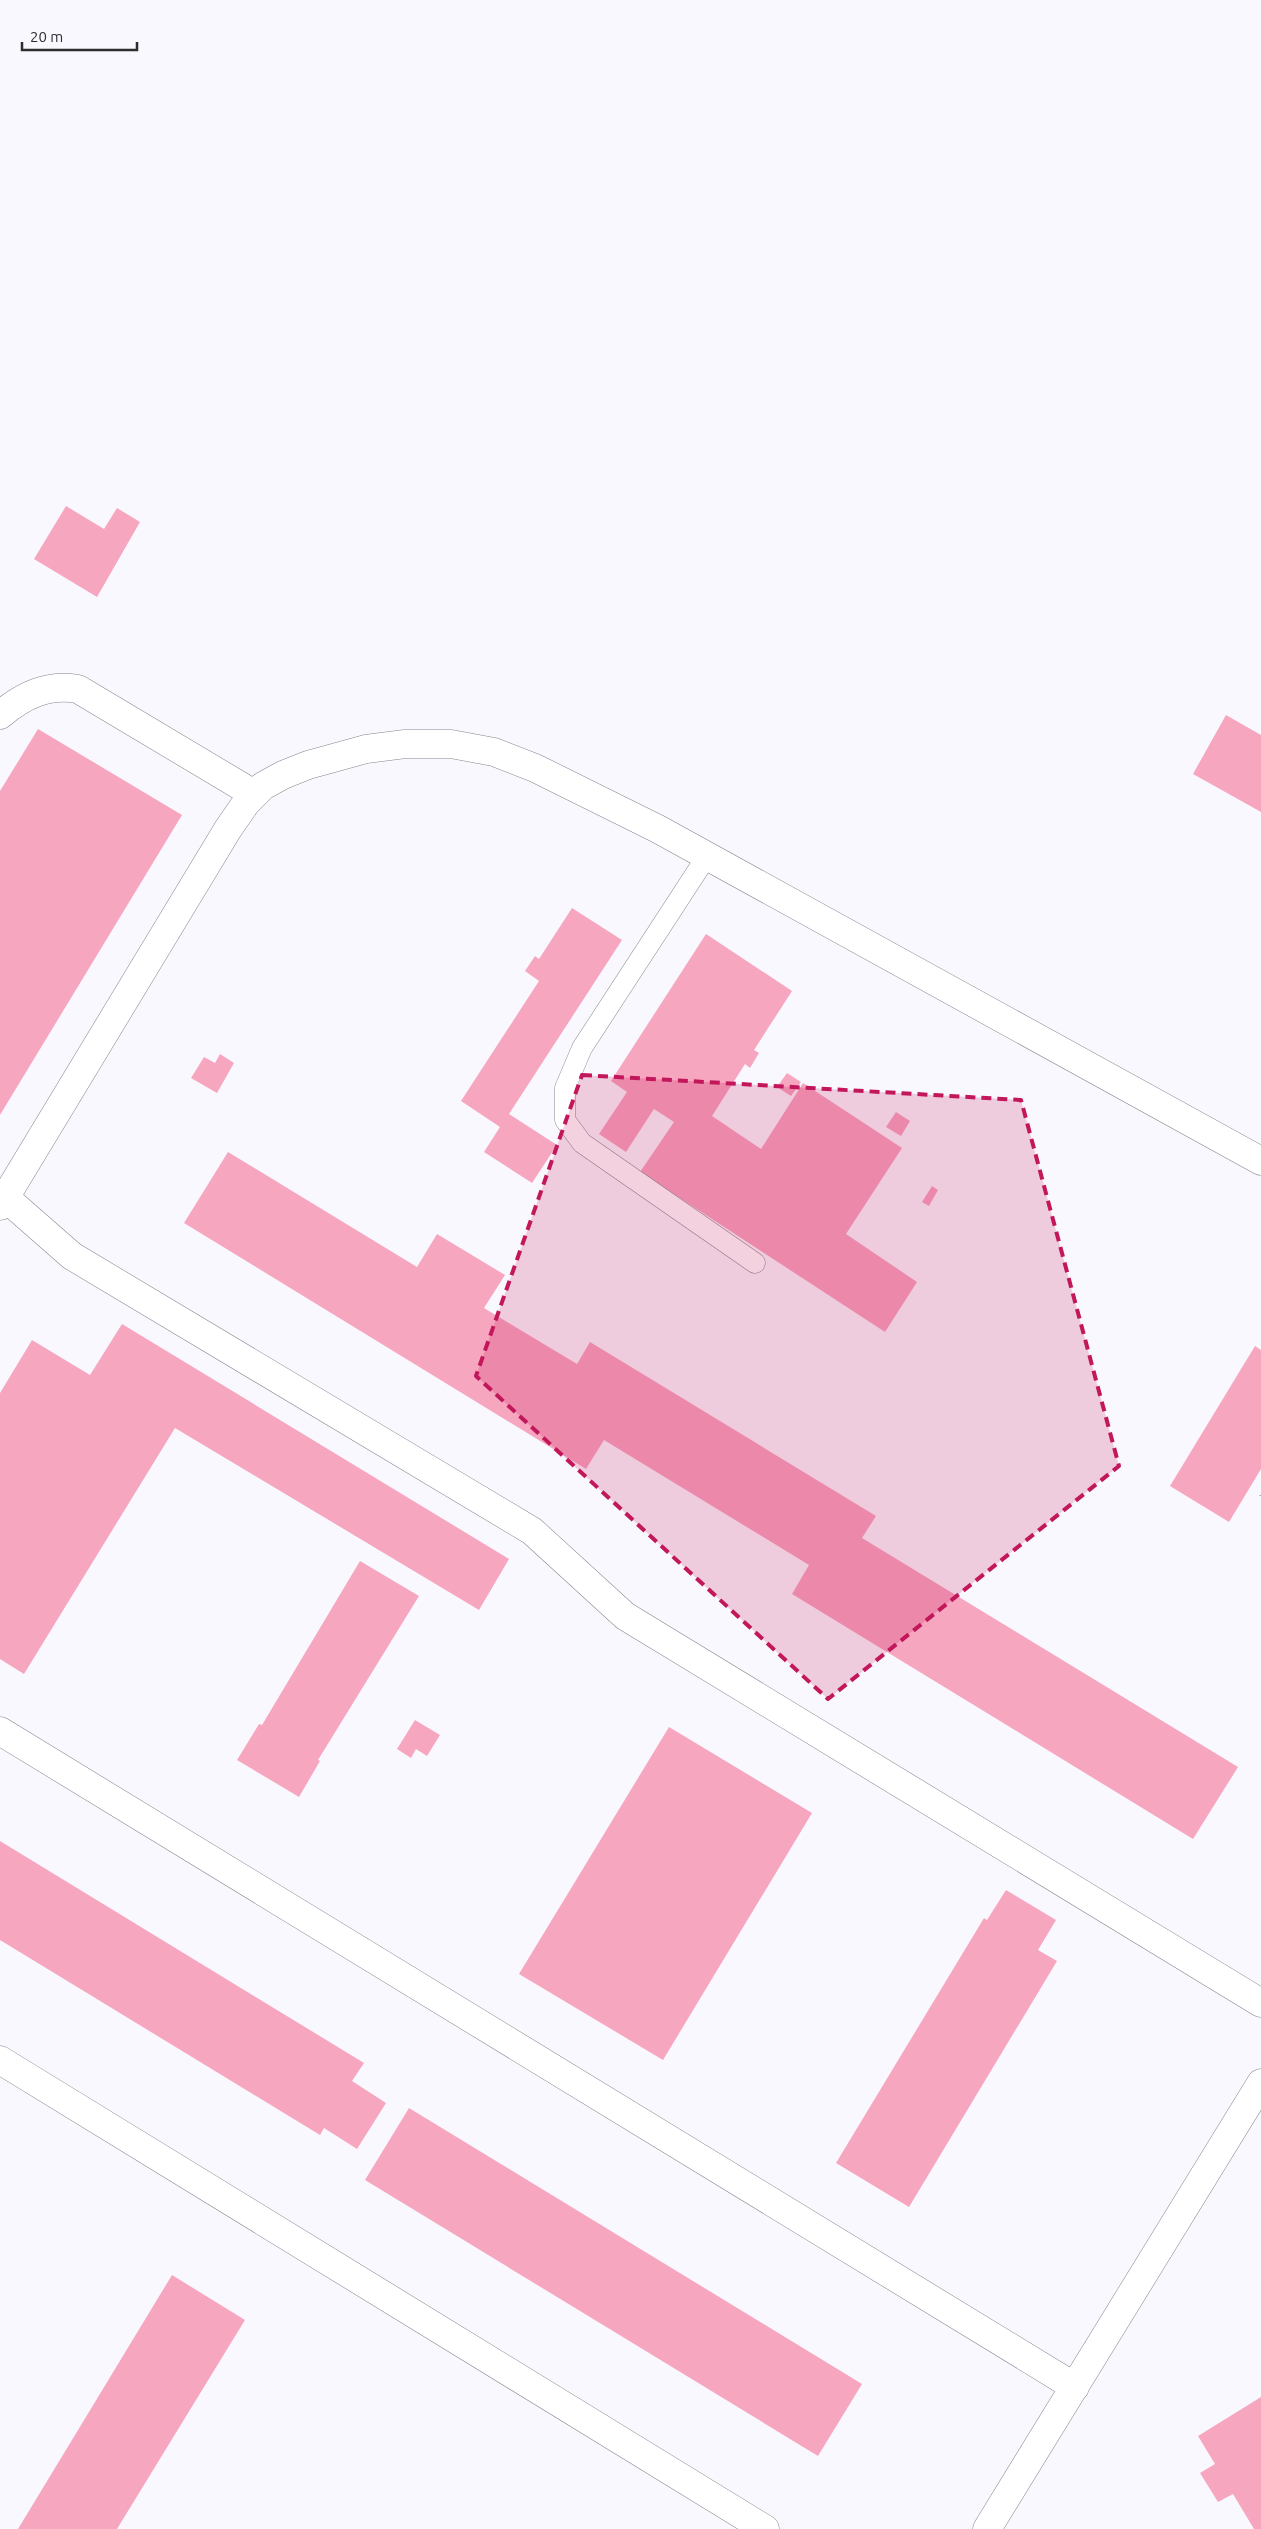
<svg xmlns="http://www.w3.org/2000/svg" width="1261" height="2529" viewBox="0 0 1261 2529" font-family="Ubuntu,sans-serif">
<rect width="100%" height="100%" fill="#f9f8fe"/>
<path fill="#f7a6c0" d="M66,506L104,529L117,508L140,522L97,597L34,559Z
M1226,715L1261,735V812L1193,774Z
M38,729L182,815L0,1115V791Z
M572,908L622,940L509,1114L557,1145L532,1183L484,1152L500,1127L461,1101L539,981L525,971L535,956L539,959Z
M706,934L792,991L754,1050L759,1053L750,1068L745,1064L712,1116L761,1149L803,1083L902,1148L846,1234L917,1282L885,1332L640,1172L674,1122L654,1109L626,1152L599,1134L627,1092L611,1081Z
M220,1054L234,1063L217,1093L191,1078L204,1057L215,1063Z
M787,1073L801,1082L791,1096L777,1087Z
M896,1112L910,1121L901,1136L886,1127Z
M228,1152L417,1267L437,1234L505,1275L484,1308L577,1364L590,1342L876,1516L862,1538L1238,1767L1193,1839L792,1594L809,1565L604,1440L586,1469L184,1223Z
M932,1186L938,1190L929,1206L922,1202Z
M122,1324L509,1559L479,1610L175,1428L24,1674L0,1659V1393L32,1340L90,1375Z
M1255,1346L1261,1350V1469L1229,1522L1170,1486Z
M360,1561L419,1596L318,1760L320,1761L299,1797L237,1760L259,1724L262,1725Z
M415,1720L440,1735L427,1756L416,1749L411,1758L397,1749Z
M669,1727L812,1813L663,2060L519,1974Z
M0,1841L364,2063L352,2081L386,2103L357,2149L324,2128L320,2135L0,1940Z
M1006,1890L1056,1920L1038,1950L1057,1961L909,2207L836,2163L984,1918L987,1920Z
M409,2108L862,2384L818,2456L365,2180Z
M172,2275L245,2320L117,2529H18Z
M1261,2397V2529H1254L1233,2494L1218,2502L1200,2473L1215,2464L1198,2436Z"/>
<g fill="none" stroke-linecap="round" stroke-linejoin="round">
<defs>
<path id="service" d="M707,856L582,1048L565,1088V1120L582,1143L755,1263"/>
<path id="minor" d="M0,715C24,695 47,684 78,689L254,794
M0,1193L72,1256L532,1531L625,1616L1261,2003
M0,1206L228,829L246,803L263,786L283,775L308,765L366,749L405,744H451L494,752L535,768L658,829L1261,1161
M0,1731L1075,2387
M0,2060L765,2529
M987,2529L1261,2083"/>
</defs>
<use href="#service" stroke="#88868d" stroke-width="21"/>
<use href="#minor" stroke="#88868d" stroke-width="29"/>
<path stroke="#a4a3a8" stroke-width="3" stroke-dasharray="1 4" stroke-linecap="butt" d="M1261,1495V1497"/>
<use href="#service" stroke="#fff" stroke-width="20"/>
<use href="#minor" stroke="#fff" stroke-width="28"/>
</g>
<path fill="#c2185b" fill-opacity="0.2" stroke="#c2185b" stroke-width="4" stroke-dasharray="10 6" stroke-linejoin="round" d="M582,1075L1021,1100L1119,1466L828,1699L476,1376Z"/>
<path d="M22 42v8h115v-8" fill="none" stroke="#2d2c2f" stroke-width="2.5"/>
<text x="30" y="42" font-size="15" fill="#2d2c2f" stroke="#f9f8fe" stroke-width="4" paint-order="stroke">20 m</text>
</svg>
